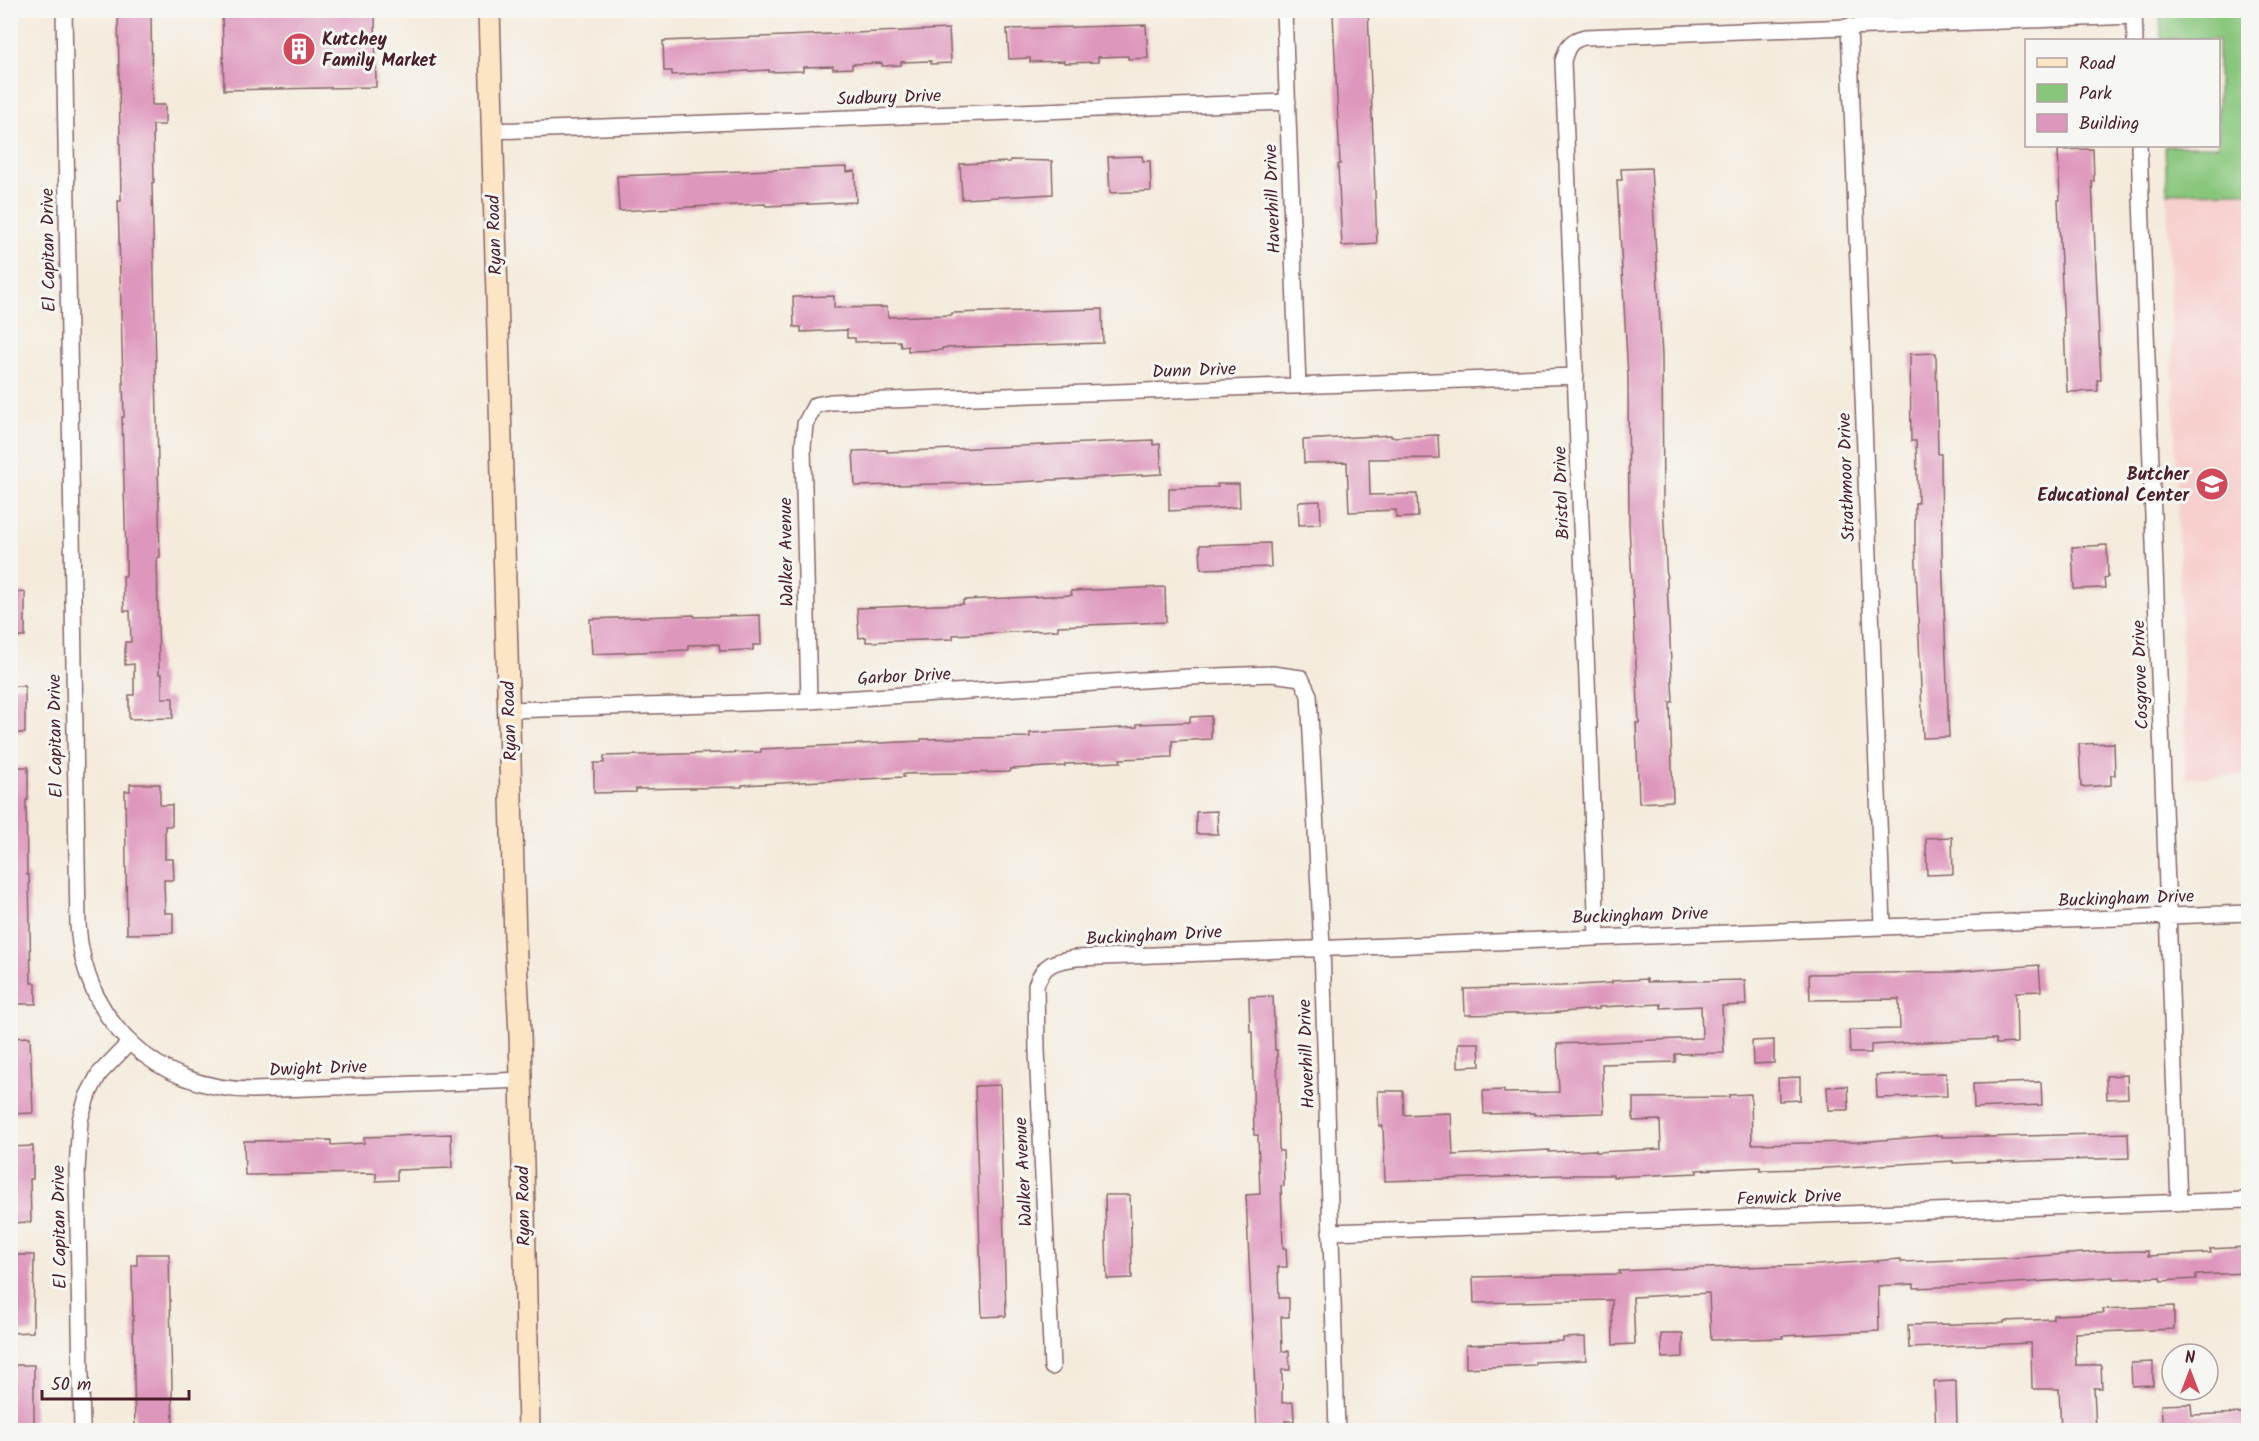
<svg xmlns="http://www.w3.org/2000/svg" width="2259" height="1441" viewBox="0 0 2259 1441" font-family="Kalam,sans-serif">
<rect width="100%" height="100%" fill="#f6f6f2"/>
<filter id="ink" filterUnits="userSpaceOnUse"><feTurbulence type="fractalNoise" baseFrequency=".0167" numOctaves="2"/><feDisplacementMap in="SourceGraphic" scale="12" xChannelSelector="R" yChannelSelector="G"/><feConvolveMatrix kernelMatrix="1 2 1 2 8 2 1 2 1" color-interpolation-filters="sRGB"/></filter>
<filter id="wash" filterUnits="userSpaceOnUse"><feTurbulence type="fractalNoise" baseFrequency=".008" numOctaves="4" result="noise"/><feDisplacementMap in="SourceGraphic" scale="24" xChannelSelector="R" yChannelSelector="G"/><feGaussianBlur stdDeviation="1.35" result="paint"/><feColorMatrix in="noise" values="0 0 0 0 0 0 0 0 0 0 0 0 0 0 0 0 0 1.4 0 .05"/><feComposite in="paint" operator="in"/></filter>
<g filter="url(#wash)">
<rect width="100%" height="100%" fill="#f4ebdc"/>
<path fill="#f7d0ce" d="M2248,192V775L2186,778L2167,193Z"/>
<path fill="#88c67c" stroke="#697254" stroke-width="1.5" d="M2160,11H2248V192L2167,193L2165,146H2218V40H2161Z"/>
<g id="blocks">
<path fill="#de97bc" d="M118,10H151L152,105H165V125H153L154,182L152,183L160,557L157,558L159,674H162V698H173V718L129,719V695H134V664L125,665V642H131L130,611H124L123,576H126V555L122,417H124L118,201H121Z
M222,10H375L376,87L224,90Z
M1338,10H1368L1377,244L1342,246L1338,165L1340,164L1333,14L1338,13Z
M1146,25L1148,58L1128,59V56L1098,57V62L1064,63V61L1030,62V58L1009,59L1007,29Z
M949,29L951,63L931,64V61L901,62V65L882,66V63L852,64V68L833,69V66L803,67V71L769,72V70L672,75V71H664L663,41Z
M2093,149L2094,181H2092L2101,380H2097L2098,391L2067,392L2058,200H2060L2058,150Z
M1142,156L1143,161H1150L1151,191L1110,193L1108,157Z
M1010,160L1052,161L1053,194L962,199L960,164L1010,162Z
M847,167V172L855,171L856,202L766,206L765,204L709,206L619,211L617,176Z
M1651,168L1662,356L1663,505L1673,702H1670L1673,801L1639,803L1636,723H1639L1629,524L1628,376L1617,180H1622L1621,169Z
M834,296V308L887,307L888,317L952,315V313L1102,309L1103,343L942,348V350L908,351V346L901,347L900,341L855,342V338H847V330L801,332V327H794L793,297Z
M1936,353L1938,454H1941L1942,552L1949,737L1923,738L1915,540V503H1918L1916,441H1911L1910,354Z
M1391,435V437L1438,435L1439,458L1369,459L1370,495L1417,494L1418,517L1396,518V510L1349,512L1347,462L1304,463L1303,440Z
M1153,440V445L1160,444L1162,474L1016,482L855,486L853,451L887,450V452Z
M1217,484H1239L1240,507L1169,511V488L1218,487Z
M1320,501L1321,524L1299,525L1298,502Z
M1270,543L1271,567L1201,569L1200,545Z
M2107,545L2108,577L2104,578L2105,588L2074,589L2072,547Z
M1165,587L1166,622L1058,626V630L953,635V639L866,642V637L859,638L857,608L963,604V600L1072,595L1071,591Z
M25,592V637H10V593Z
M694,615L695,617L760,615L761,645H753V650L720,651L719,644L688,645V650L592,654L590,619Z
M10,686H25V733H10Z
M1211,716V739L1172,741V757L1120,759L1121,762L1065,764V766L1010,769V772L903,774L904,777L742,785V787L636,789V792L594,793V763H604V756L761,752V749L921,741V739L1030,737V733L1137,727V724L1190,722V717Z
M2114,743L2115,775H2111V785L2081,787L2079,744Z
M10,767H28V800H26L27,875H29L31,983H36V1004H10Z
M130,784H160V805H172V826H165V859H173L174,880H164L165,913H173V933L127,934L125,791H130Z
M1217,811L1218,834H1196V812Z
M1952,837L1953,874L1927,875L1926,838Z
M2039,965L2041,991L2016,992L2017,1043L1996,1044V1039L1922,1042L1871,1045V1053H1850L1849,1030L1900,1029L1899,999L1810,1000L1809,974L1955,972Z
M1647,979V982L1745,980L1746,1005L1722,1006L1724,1053L1675,1054V1062L1602,1064L1604,1113L1534,1115V1113L1484,1114L1483,1091L1504,1090V1093L1559,1092L1557,1044L1702,1038L1701,1006L1661,1008V1004L1599,1007V1009L1550,1013L1465,1015L1464,989L1562,986L1612,983V981Z
M1273,996L1275,1050H1277L1279,1151H1283L1284,1186H1281L1283,1248H1286L1287,1267H1278L1279,1298H1289V1317H1281L1282,1351H1289L1290,1370H1282V1403L1293,1402L1294,1421H1285V1431H1257L1246,1195L1260,1194L1258,1135H1254L1252,1032H1250L1249,997Z
M30,1037L33,1113L10,1114V1038Z
M1774,1040V1063L1753,1064L1752,1041Z
M1458,1043H1479L1480,1066L1458,1067Z
M1946,1073L1947,1096L1877,1098L1876,1075Z
M2127,1075L2128,1098L2107,1099L2106,1076Z
M1800,1077V1100L1779,1101L1778,1078Z
M2041,1082L2042,1105L1974,1108L1973,1084Z
M1000,1085L1006,1316L982,1317L975,1086Z
M1848,1086L1849,1110H1828L1827,1087Z
M1378,1091H1403L1404,1115L1451,1113L1453,1155L1549,1150V1152L1596,1150V1152L1661,1149L1660,1120L1633,1121V1098L1729,1097V1095L1751,1094L1752,1144L1858,1142L1942,1135V1137L1988,1136V1137L2128,1133L2129,1158L2002,1162V1161L1953,1163V1161L1809,1169L1760,1170V1167L1697,1170V1173L1613,1177V1175H1562L1385,1181L1383,1126H1379Z
M451,1134L452,1168L397,1170V1180L376,1181V1173L245,1175L244,1141L331,1140V1145L364,1143V1137Z
M33,1146V1179H30L31,1222L10,1223V1147Z
M1105,1195H1130L1132,1278L1107,1279Z
M2246,1247L2247,1273L2196,1275V1279L2161,1281V1277L2114,1279V1277L1965,1286L1914,1288V1284L1878,1286L1879,1331L1782,1336L1783,1338L1711,1340L1709,1293L1633,1297L1635,1344L1613,1345L1612,1300L1474,1303L1473,1277L1620,1274L1619,1271L1668,1269L1818,1265L1901,1259V1262L2012,1258L2098,1252L2148,1251V1256L2211,1253L2210,1249Z
M137,1254H169L173,1431H135L132,1265H137Z
M10,1255H34L33,1332L10,1333Z
M2174,1306V1329L2075,1333L2076,1365H2101L2102,1388H2094L2096,1431H2061L2059,1389H2032L2031,1343L1909,1348L1908,1325L2004,1323V1321L2053,1319V1315L2104,1313L2103,1309Z
M1661,1334H1683V1357L1662,1358Z
M1585,1337L1586,1360L1535,1362V1365L1466,1368V1345L1563,1341V1338Z
M2153,1362V1385L2132,1386L2131,1363Z
M10,1365H34V1431H10Z
M1956,1381L1957,1431H1936L1934,1382Z
M2191,1404L2192,1415L2245,1413L2246,1431H2163L2161,1405Z"/>
</g>
</g>
<g filter="url(#ink)">
<use href="#blocks" fill-opacity="0" stroke="#866669" stroke-width="1.5"/>
<g fill="none" stroke-linecap="round" stroke-linejoin="round">
<defs>
<path id="street" d="M64,10L78,925C84,1021 155,1090 253,1090L521,1080
M1284,10L1298,386
M2134,10L2135,40
M1849,26L1883,926
M491,131L1288,102
M2139,146L2179,1203
M809,701L803,447L805,424L815,405L831,402L1576,376
M508,710L809,701L1190,677L1272,674L1301,678L1309,695L1310,714L1322,947L1337,1430
M1597,936L1563,61C1567,47 1570,40 1585,37L2134,16
M1330,1232L2248,1200
M1052,1367L1037,1050L1036,985C1044,963 1055,961 1076,958L2248,913
M82,1430L77,1170L80,1120L87,1097L99,1074L130,1042"/>
<path id="secondary" d="M489,10L515,939L520,1034L529,1430"/>
</defs>
<use href="#street" stroke="#866669" stroke-width="18"/>
<use href="#secondary" stroke="#866669" stroke-width="24"/>
<use href="#street" stroke="#fff" stroke-width="15"/>
<use href="#secondary" stroke="#fce5c4" stroke-width="21"/>
</g>
</g>
<defs>
<symbol id="building-disc" viewBox="-11 -11 22 22"><circle r="9.5" fill="#d1495b" stroke="#f6f6f2"/><path d="M-4-6H4V6H1V3H-1V6H-4ZM-2.5-4.3h1.7v1.8h-1.7ZM.8-4.3h1.7v1.8H.8ZM-2.5-1h1.7V.8h-1.7ZM.8-1h1.7V.8H.8Z" fill="#fff"/></symbol>
<symbol id="school-disc" viewBox="-11 -11 22 22"><circle r="9.5" fill="#d1495b" stroke="#f6f6f2"/><path d="M0-5L7-2L0 1L-7-2ZM-4 1L0 2.5L4 1V4Q0 6-4 4Z" fill="#fff"/></symbol>
</defs>
<g fill-rule="evenodd">
<use href="#building-disc" x="280" y="30" width="38" height="38"/>
<use href="#school-disc" x="2193" y="465" width="38" height="38"/>
</g>
<g text-anchor="middle" stroke-width="6" stroke-linejoin="round" paint-order="stroke">
<g font-size="18" font-weight="bold" fill="#4a1f2b" stroke="#f6f6f2" text-anchor="start">
<text x="322" y="45">Kutchey<tspan x="322" dy="21">Family Market</tspan></text>
<text x="2189" y="480" text-anchor="end">Butcher<tspan x="2189" dy="21">Educational Center</tspan></text>
</g>
<g font-size="18" fill="#4a1f2b" stroke="#f6f6f2">
<text transform="translate(889 97) rotate(-2)" y="6">Sudbury Drive</text>
<text transform="translate(1272 199) rotate(-92)" y="6">Haverhill Drive</text>
<text transform="translate(494 235) rotate(-92)" y="6">Ryan Road</text>
<text transform="translate(48 250) rotate(-91)" y="6">El Capitan Drive</text>
<text transform="translate(1194 370) rotate(-2)" y="6">Dunn Drive</text>
<text transform="translate(1846 477) rotate(-92)" y="6">Strathmoor Drive</text>
<text transform="translate(1561 493) rotate(-92)" y="6">Bristol Drive</text>
<text transform="translate(786 552) rotate(-91)" y="6">Walker Avenue</text>
<text transform="translate(2140 675) rotate(-92)" y="6">Cosgrove Drive</text>
<text transform="translate(904 676) rotate(-3)" y="6">Garbor Drive</text>
<text transform="translate(509 721) rotate(-92)" y="6">Ryan Road</text>
<text transform="translate(55 736) rotate(-91)" y="6">El Capitan Drive</text>
<text transform="translate(2126 898) rotate(-2)" y="6">Buckingham Drive</text>
<text transform="translate(1640 915) rotate(-2)" y="6">Buckingham Drive</text>
<text transform="translate(1154 935) rotate(-3)" y="6">Buckingham Drive</text>
<text transform="translate(1306 1054) rotate(-92)" y="6">Haverhill Drive</text>
<text transform="translate(318 1068) rotate(-2)" y="6">Dwight Drive</text>
<text transform="translate(1023 1172) rotate(-93)" y="6">Walker Avenue</text>
<text transform="translate(1789 1197) rotate(-2)" y="6">Fenwick Drive</text>
<text transform="translate(523 1206) rotate(-91)" y="6">Ryan Road</text>
<text transform="translate(59 1227) rotate(-91)" y="6">El Capitan Drive</text>
</g>
</g>
<rect width="2259" height="1441" fill="none" stroke="#f6f6f2" stroke-width="36"/>
<rect x="2025" y="39" width="195" height="108" fill="#f6f6f2" stroke="#b1a0a2" stroke-width="1.5"/>
<rect x="2037" y="58" width="30" height="9" fill="#fce5c4" stroke="#b1a0a2" stroke-width="1.5"/>
<text x="2079" y="69" font-size="18" fill="#4a1f2b">Road</text>
<rect x="2037" y="84" width="30" height="18" fill="#88c67c" stroke="#b1a0a2" stroke-width="1.5"/>
<text x="2079" y="99" font-size="18" fill="#4a1f2b">Park</text>
<rect x="2037" y="114" width="30" height="18" fill="#de97bc" stroke="#b1a0a2" stroke-width="1.5"/>
<text x="2079" y="129" font-size="18" fill="#4a1f2b">Building</text>
<g transform="translate(2190 1372)"><circle r="28" fill="#f6f6f2" stroke="#b1a0a2" stroke-width="1.5"/>
<path d="M0-4.5L10 22L0 15L-10 22Z" fill="#d1495b"/>
<text y="-9" font-size="16" font-weight="bold" text-anchor="middle" fill="#4a1f2b">N</text>
</g>
<path d="M42 1390v9h147v-9" fill="none" stroke="#4a1f2b" stroke-width="3"/>
<text x="51" y="1390" font-size="18" fill="#4a1f2b" stroke="#f6f6f2" stroke-width="4.5" paint-order="stroke">50 m</text>
</svg>
